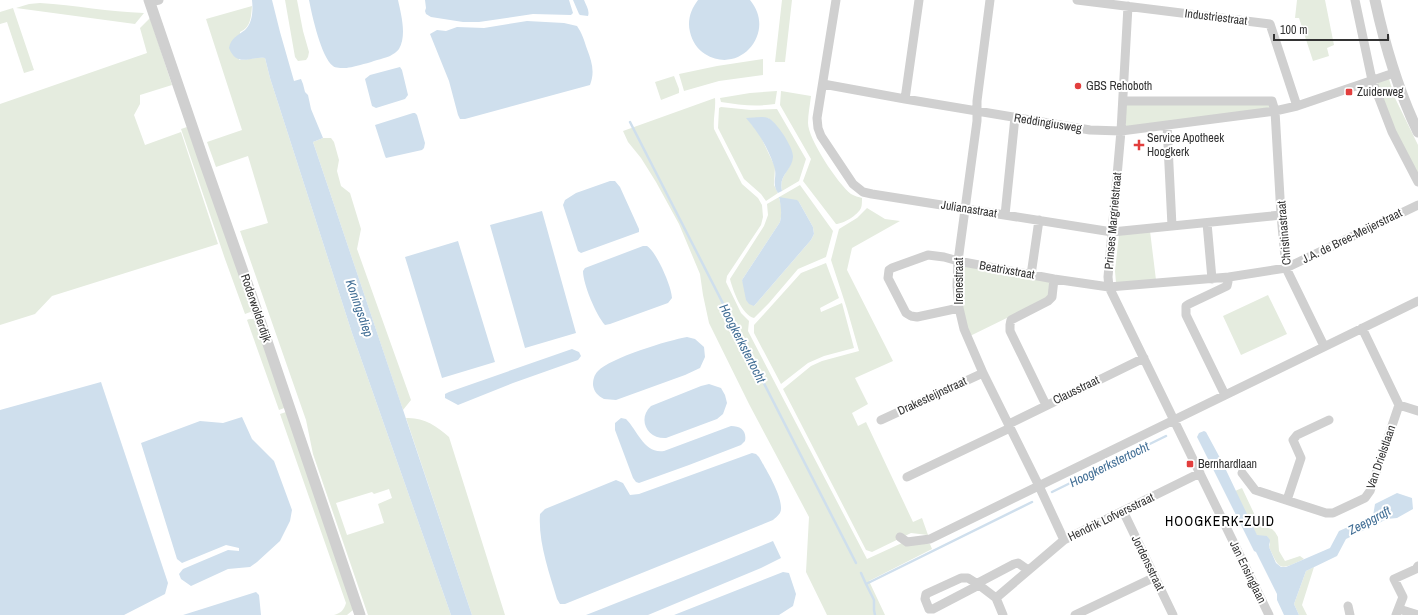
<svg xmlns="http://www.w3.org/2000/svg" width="1418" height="615" viewBox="0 0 1418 615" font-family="'Archivo Narrow',sans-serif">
<rect width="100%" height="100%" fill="#fff"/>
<path fill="#e5ecdf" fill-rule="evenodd" d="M285,0H297L303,31L309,52L308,57L306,60L298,61L295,57Z
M782,0H792L785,62H775Z
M1297,0H1325L1334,45L1327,48L1329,56L1313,61L1299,18H1295Z
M40,3C75,5 109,12 144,13L135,24L16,8L29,4Z
M252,6C251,17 251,27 240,32L239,60C248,60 256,57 265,58L270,78L352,333L451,615H368L313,454L306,420L240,231L268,223L248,156L216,167L207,142L242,130L206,19ZM389,489L392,498L378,504L384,523L347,535L336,503L372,492L374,494Z
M13,8L34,70L24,73L7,22L0,24V12Z
M150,18L172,85L140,95V104L134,115L145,145L181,132L218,244L52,296L35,314L0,325V104L147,53L140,28Z
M763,59V75L719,81L684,91L679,74L717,66Z
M674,76L679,89V93L661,100L655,82Z
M1389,79L1395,98L1418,145V177L1394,128L1377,82Z
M777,91L775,104C757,107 739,105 721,102L720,98L750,93Z
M781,91L811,96C810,105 808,114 808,123C808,139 838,184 851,194C854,196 859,197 862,198C862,201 862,206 861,208C858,215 843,224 836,224L803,181L811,159L780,105Z
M715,98C716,109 713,118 714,129L742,184L758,198L762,205L763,217L761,225L727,276L726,282L741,313L749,321L748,331L750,335L867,559L902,543L913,540L930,544L932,549L869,581L885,615H827L806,572L809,517L749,404L709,323L703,295L700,274L679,224L656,182L641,158L628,142L623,131Z
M1126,103H1269V110L1126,127Z
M721,107L751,110L777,109L806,159L799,181L782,191C779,180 786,173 791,164L773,122L768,118H747L760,135L775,167L774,185L778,193L766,201L761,194L744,179L718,128L719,108Z
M187,127L253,311L245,314L225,259L181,129Z
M323,138H331L334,142L339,160L337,171L341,186L350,193L361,229L357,249L411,400L403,410L313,142Z
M800,185L833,231L826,257L798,269L769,303L754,318C742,315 733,291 730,279L764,226L768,215L767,204ZM779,198L799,202L813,227L814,234L811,240L754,306L742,280L780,222C782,214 782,206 779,198Z
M867,208L885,219L900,221L852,248L847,270L893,361L855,378L868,404L852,413L858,426L866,422L913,522L922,518L928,535L911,533L872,552L866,550L783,389L811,366L822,361L859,351L847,309L831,260L839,229L857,218Z
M1150,231L1156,280L1116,283L1115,271L1119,234Z
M826,263L839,298L820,308L821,312L842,303L854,348L824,356L808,363L781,384L754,333V325L801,273Z
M963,266L1051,281L1048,298L970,336C961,314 961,290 963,266Z
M1268,295L1287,334L1241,355L1223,316Z
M249,319H254L287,407L279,410L247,320Z
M289,411L353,610L347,615H334C341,613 344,610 346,603L280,414Z
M406,418C423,417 437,426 449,437L505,615H472Z
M1242,488L1260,526L1272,529L1275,532L1278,537L1279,551L1285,561L1300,556L1304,559C1280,570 1280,572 1269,547L1270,544L1267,536H1257L1235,491Z
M1314,567L1302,605L1307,615H1299L1294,604L1306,571Z"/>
<path fill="#cfdfed" d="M252,0H272L280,32L294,81L301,79L303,84L305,92L308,95L311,109L323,138L313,142L472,615H451L352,333L270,78L265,58C250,56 237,68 229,48C231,38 237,36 245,30C253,23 253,9 252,0Z
M309,0H398C401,14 407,35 399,49C397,52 393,54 390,56C381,59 353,68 345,68C342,68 335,68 333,66C321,57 312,15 309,0Z
M425,0H569L573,13L571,15L533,14L479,22H463L431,17L426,14L425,11L426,8Z
M573,0H584C586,5 590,11 588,16L580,15L579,14Z
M698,0H750C777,32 740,76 705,54C697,49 692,41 690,32C687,20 691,9 698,0Z
M527,21L564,23L577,26C582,33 584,40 587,49C592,62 595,72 590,85L465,119H460L458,115L449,81L430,34L437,30L446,31L457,27L484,28Z
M400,67L402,70L408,95L405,99L376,108L372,106L365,79L370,75Z
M413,113H415L417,115L425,143L424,148L422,150L386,158L385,156L375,125Z
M746,118C753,118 762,116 768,118C776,121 794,148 793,157C792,171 778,175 782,191L778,193C771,183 778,177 774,166C768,148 759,133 746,118Z
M610,181H615L620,187L639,229V232L581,253L578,251L563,205L565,200L576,193Z
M779,197L797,200L799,202L813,227L814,234L811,240L754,306L749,304L746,300L742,280L780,222C782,214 781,206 779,197Z
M542,211L576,333L525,348L490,225Z
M458,241L495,362L442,378L405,257Z
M643,246H647C656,251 672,287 672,298L668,303L610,324L605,325C596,315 583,284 583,271L585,268Z
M687,337L695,339L704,347L705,357L700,368L685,375L616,400L604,399C598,396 594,392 593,385C593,380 594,375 598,371C610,358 669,340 687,337Z
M572,349L579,352L581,356L578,360L513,383L458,405L445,398V394L449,392Z
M101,382L168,583L165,594L124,615H0V410Z
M709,384L721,388L725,395L727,403L723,414L717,419L666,438C647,439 637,419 651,406L701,386Z
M242,417L252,439L274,461L292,510L290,521L280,541L257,562L250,567L228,569L191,586L181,579L179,574L183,569L228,550L239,551V548L226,545L182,563L177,559L141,443L200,421L223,423Z
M621,418L626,419C638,431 644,454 664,451L731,426C741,426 747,431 745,441L741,445L689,465L639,483L636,482L633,478L615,430V423Z
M1204,431L1206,432L1226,469V470L1257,535L1267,536L1270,540L1269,547L1276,563L1281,567H1286L1330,548L1339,531L1373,516L1375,504L1397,493L1412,498L1413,509L1397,518L1387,519L1346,539L1337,556L1306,571L1294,604L1299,615H1284L1277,600V594L1256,552L1254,551L1197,437L1199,433Z
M752,453L756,454L759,457C765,468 786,501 780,513C778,516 775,518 773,520L565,604H560L557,599C549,572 538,542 540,514L545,509L616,480L623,483L630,495L639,494Z
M773,541L781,558L761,568L648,615H586C648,590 711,567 773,541Z
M783,572L789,573L796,594L793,606L779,615H674Z
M256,592L259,595L261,615H183Z"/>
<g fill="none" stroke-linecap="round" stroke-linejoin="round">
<path stroke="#cfdfed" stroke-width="2.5" d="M630,122L856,563
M1052,492L1166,436
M861,573L866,584L1032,502
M866,584L874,600V610L875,615"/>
<path stroke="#d0d0d0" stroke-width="9" d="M836,0L817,118L818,128L821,136L853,184L863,192L872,194L1112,232L1281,215
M990,0L977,101V121L958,261L957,286L959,308L964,329L983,373L1039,486L1064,540
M1077,0L1270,24L1297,106
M1355,0L1372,80L1392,132L1418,182
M150,2L159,0
M1128,6L1121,131L1108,277L1109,287L1269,615
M823,84L905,99L1090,130L1121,131L1275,111L1297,106L1394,73
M905,99L919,0
M1123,101H1272L1275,111L1281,215L1286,268L1324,346
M1167,125L1172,226
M1005,215L1015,117
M1207,223L1212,279
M1031,275L1039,220
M959,308L917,317L911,316L906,313L888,278L889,270L892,268L928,255L944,257L958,261L1054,279L1109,287L1229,277
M1225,395L1186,315V306L1189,304L1227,286L1229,277L1286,268L1418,205
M1046,405L1010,331V325L1011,320L1048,301L1052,297L1054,279
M1399,405L1418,411
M881,420L983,373
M1009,424L1144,358
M1242,473L1255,490L1326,513H1333L1365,498L1370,491L1399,405L1362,328
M907,477L1010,428
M1287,500L1301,458L1293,440L1297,435L1329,420
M1123,511L1173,615
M900,537L907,542L930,539L1418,301
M976,584L1014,564L1018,563L1028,570
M979,585L968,578H961L926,594L925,599L929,609H933L979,585L996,598L1003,615
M996,598L1064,540L1200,473
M1348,606L1350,615
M1399,609L1418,615
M1075,615L1155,577
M1396,615L1403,597L1394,579L1416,569L1418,566"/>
<path stroke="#d0d0d0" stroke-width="11" d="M149,0L204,161L253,300L360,615
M1375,0C1385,46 1398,90 1418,132"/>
</g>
<g fill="#e23e3d" stroke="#fff" stroke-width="1.5">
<circle cx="1078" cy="86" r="4"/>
<rect x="1345" y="88" width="8" height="8" rx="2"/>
<path d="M1137 139h4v4h4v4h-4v4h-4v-4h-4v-4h4z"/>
<rect x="1186" y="460" width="8" height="8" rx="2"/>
</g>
<g text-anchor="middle" stroke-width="4" stroke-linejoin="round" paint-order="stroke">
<g font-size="12" fill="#333" stroke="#fff">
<text transform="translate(1216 17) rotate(7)" y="4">Industriestraat</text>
<text transform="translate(1048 123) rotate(9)" y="4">Reddingiusweg</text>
<text transform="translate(969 209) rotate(9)" y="4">Julianastraat</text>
<text transform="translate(1113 221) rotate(-85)" y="4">Prinses Margrietstraat</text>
<text transform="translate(1284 233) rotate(-95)" y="4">Christinastraat</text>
<text transform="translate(1352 236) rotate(-26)" y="4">J.A. de Bree-Meijerstraat</text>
<text transform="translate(1007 270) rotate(10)" y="4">Beatrixstraat</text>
<text transform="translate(959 281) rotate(-90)" y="4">Irenestraat</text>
<text transform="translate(256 308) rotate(71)" y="4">Roderwolderdijk</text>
<text transform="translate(1076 390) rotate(-26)" y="4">Clausstraat</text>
<text transform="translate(932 396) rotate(-25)" y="4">Drakesteijnstraat</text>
<text transform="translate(1381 457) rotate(-71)" y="4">Van Drielstlaan</text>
<text transform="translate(1111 517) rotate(-26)" y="4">Hendrik Lofversstraat</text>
<text transform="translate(1148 563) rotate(64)" y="4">Jordensstraat</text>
<text transform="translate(1248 572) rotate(64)" y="4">Jan Ensinglaan</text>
</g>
<g font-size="12" fill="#333" stroke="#fff" text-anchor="start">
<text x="1086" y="90">GBS Rehoboth</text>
<text x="1357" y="96">Zuiderweg</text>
<text x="1147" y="142">Service Apotheek<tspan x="1147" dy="14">Hoogkerk</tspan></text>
<text x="1198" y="468">Bernhardlaan</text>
</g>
<g font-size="13" font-style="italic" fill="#416e95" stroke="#fff">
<text transform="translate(360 308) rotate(71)" y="5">Koningsdiep</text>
<text transform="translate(743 343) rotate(63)" y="5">Hoogkerkstertocht</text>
<text transform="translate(1109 464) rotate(-26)" y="5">Hoogkerkstertocht</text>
<text transform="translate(1369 520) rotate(-28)" y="5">Zeepgraft</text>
</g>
<g font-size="14" letter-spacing="1" fill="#000" stroke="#fff">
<text x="1220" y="526">HOOGKERK-ZUID</text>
</g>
</g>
<path d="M1274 34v6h114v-6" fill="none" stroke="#333333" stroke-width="2"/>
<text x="1280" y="34" font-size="12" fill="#333333" stroke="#ffffff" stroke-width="3" paint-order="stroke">100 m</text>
</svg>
